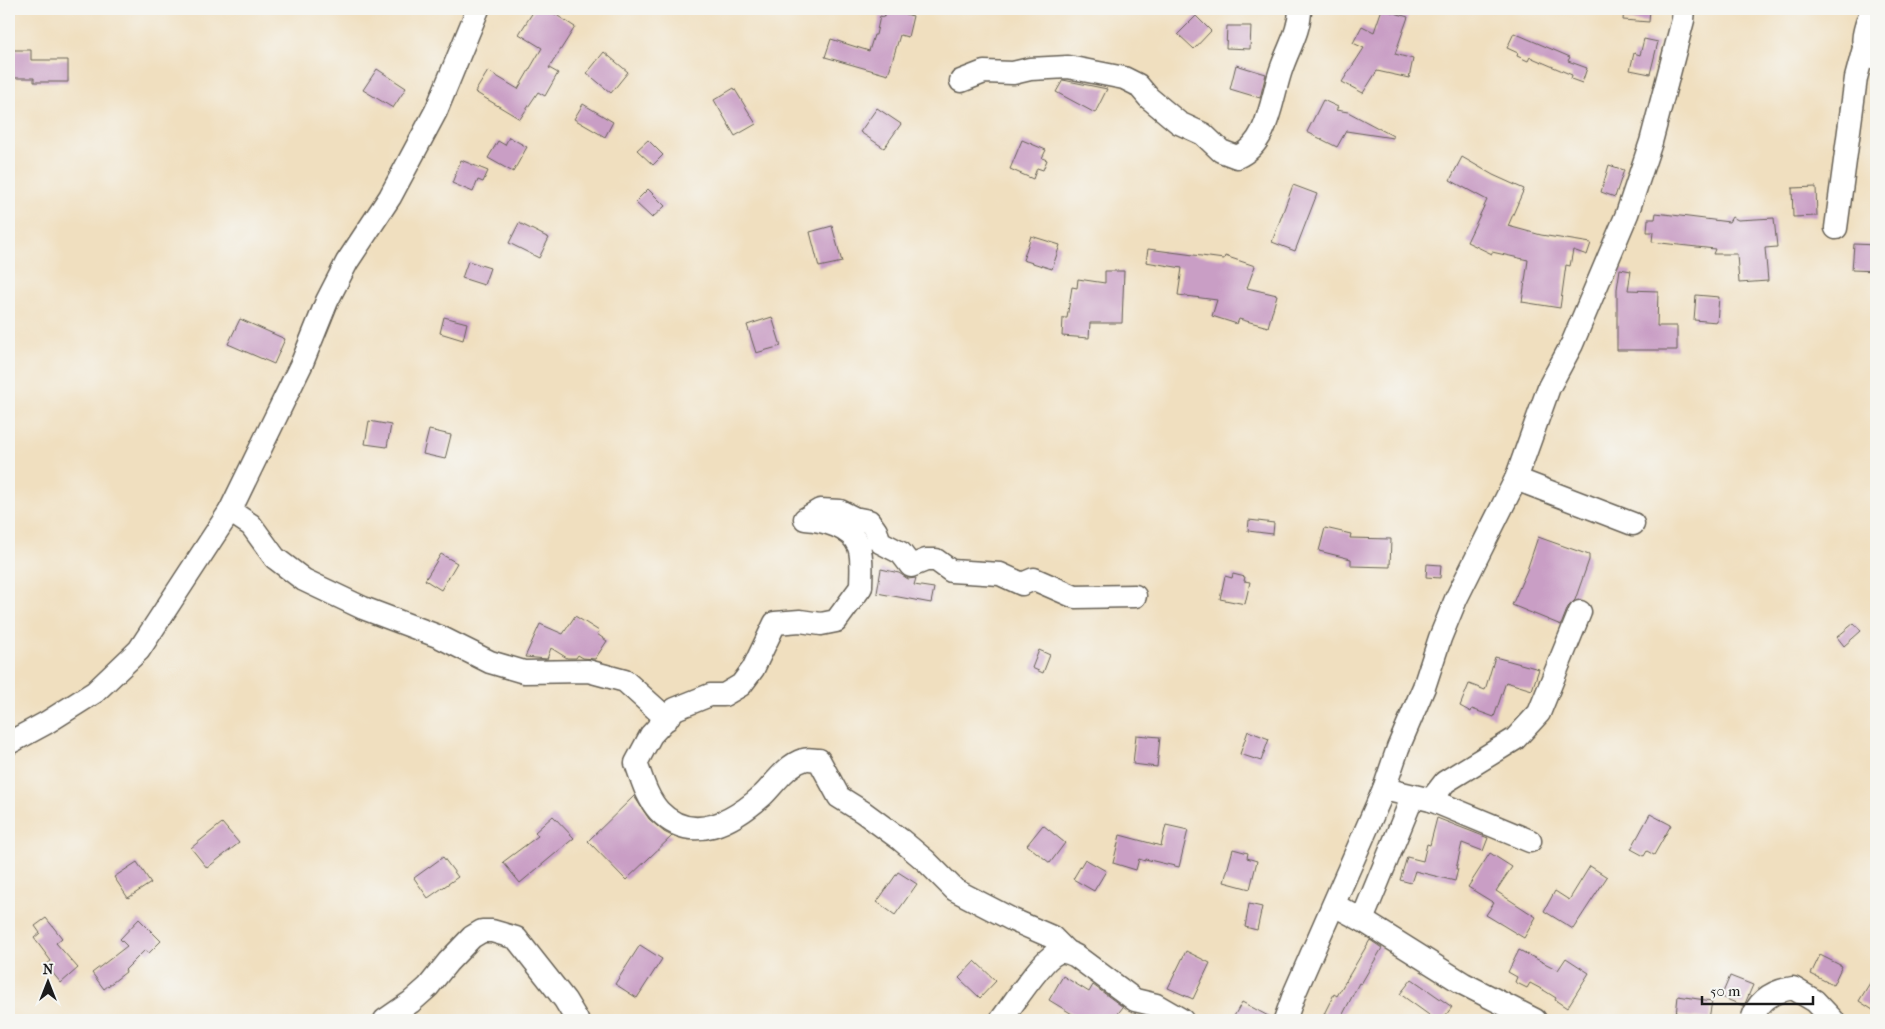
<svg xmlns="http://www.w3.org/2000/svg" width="1885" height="1029" viewBox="0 0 1885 1029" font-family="'IM FELL French Canon',serif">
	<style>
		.building { fill: #c99ec5 }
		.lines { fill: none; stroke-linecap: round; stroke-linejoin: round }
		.minor-casing { stroke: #666055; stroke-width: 25 }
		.minor { stroke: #fff; stroke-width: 22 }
	</style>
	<rect width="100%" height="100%" fill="#f6f6f2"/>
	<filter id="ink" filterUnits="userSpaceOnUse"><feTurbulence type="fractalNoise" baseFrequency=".02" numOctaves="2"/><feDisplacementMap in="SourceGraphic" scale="10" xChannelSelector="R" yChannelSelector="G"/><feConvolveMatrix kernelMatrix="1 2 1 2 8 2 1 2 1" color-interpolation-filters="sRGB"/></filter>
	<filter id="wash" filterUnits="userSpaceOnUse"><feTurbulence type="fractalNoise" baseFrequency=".0096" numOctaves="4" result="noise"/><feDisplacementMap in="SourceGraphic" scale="20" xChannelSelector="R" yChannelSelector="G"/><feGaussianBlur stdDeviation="1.12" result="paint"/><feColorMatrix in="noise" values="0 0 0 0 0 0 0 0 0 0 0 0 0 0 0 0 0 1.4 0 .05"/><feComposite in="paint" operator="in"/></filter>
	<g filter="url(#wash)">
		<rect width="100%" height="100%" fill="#f0dfbf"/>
		<g id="blocks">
			<!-- building -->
			<g class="building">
				<polygon points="535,9 547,9 575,27 549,68 558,73 545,96 538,92 520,119 475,92 488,71 518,89 542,48 519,34"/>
				<polygon points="889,9 906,9 905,14 913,16 908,37 900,35 888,75 825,57 831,39 869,51 874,35 876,35 880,16 884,17 886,10 889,11"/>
				<polygon points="1382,9 1408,17 1395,54 1413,59 1409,78 1377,71 1363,93 1342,82 1364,48 1353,43 1362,26 1374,32"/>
				<polygon points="1624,9 1650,9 1649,22 1623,20"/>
				<polygon points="1196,16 1211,31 1194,49 1178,34"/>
				<polygon points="1227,26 1251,26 1250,49 1226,48"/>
				<polygon points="1514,33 1570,57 1568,61 1587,68 1582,83 1571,79 1572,75 1530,57 1528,61 1517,56 1518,53 1507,48"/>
				<polygon points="1644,39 1658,42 1650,74 1630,70 1634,53 1640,55"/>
				<polygon points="10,50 31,50 31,60 68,60 68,82 34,82 34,78 10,78"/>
				<polygon points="604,52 628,72 611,93 587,73"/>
				<polygon points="1236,65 1266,74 1260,98 1230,89"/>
				<polygon points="377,69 406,88 393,108 363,90"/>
				<polygon points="1063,80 1107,89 1095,113 1056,92"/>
				<polygon points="734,88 756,124 735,136 714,100"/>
				<polygon points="1323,100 1338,107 1336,110 1348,112 1393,136 1393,138 1346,131 1337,147 1307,132"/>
				<polygon points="583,104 613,122 605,137 574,119"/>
				<polygon points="877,108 901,124 884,148 860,132"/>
				<polygon points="509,137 527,147 513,172 488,158 498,141 505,145"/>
				<polygon points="648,140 663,155 653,165 637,150"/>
				<polygon points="1022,140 1046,150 1042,158 1047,160 1043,170 1037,168 1033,179 1010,169"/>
				<polygon points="1462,157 1493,175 1524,189 1508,226 1541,235 1591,243 1587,255 1573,250 1570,266 1566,265 1560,308 1522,302 1528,260 1492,252 1492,254 1467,242 1487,200 1450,180"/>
				<polygon points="461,160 488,171 483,182 478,180 473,192 452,183"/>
				<polygon points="1609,165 1624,170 1615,197 1601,192"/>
				<polygon points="1293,185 1317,194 1295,251 1272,242"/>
				<polygon points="1816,187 1817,216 1793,217 1792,188"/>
				<polygon points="648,189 665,206 652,218 635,202"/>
				<polygon points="1656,213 1729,222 1732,217 1738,220 1774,218 1777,247 1765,248 1768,281 1739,283 1737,254 1713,254 1715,249 1652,242 1653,232 1647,232 1648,219 1655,219"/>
				<polygon points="519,223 549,238 539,258 509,243"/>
				<polygon points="832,226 842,262 819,267 810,232"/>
				<polygon points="1031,236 1060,245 1052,269 1023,260"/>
				<polygon points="1854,244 1876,245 1876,271 1852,270"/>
				<polygon points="1148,249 1224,259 1225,256 1255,266 1247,288 1277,295 1268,327 1239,319 1237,324 1212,316 1217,300 1178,295 1182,268 1146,262"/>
				<polygon points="468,261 490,268 484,285 462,278"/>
				<polygon points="1620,269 1631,271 1628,290 1658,291 1657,326 1677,326 1677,350 1617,350 1617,289"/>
				<polygon points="1105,271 1124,271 1122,323 1090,323 1089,338 1062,336 1063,318 1067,318 1072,287 1077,288 1078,279 1105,283"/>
				<polygon points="1696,295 1719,297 1717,322 1694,320"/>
				<polygon points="444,317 467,323 463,340 440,333"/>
				<polygon points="772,317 781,346 756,353 747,325"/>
				<polygon points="240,319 285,339 274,364 228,344"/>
				<polygon points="369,421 391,425 387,447 365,444"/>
				<polygon points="429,430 451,435 445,459 423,454"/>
				<polygon points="1249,520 1274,523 1273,534 1248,531"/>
				<polygon points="1325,528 1351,534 1350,538 1391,539 1390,567 1351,566 1351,559 1319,551"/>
				<polygon points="1538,537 1589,555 1589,560 1575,600 1568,607 1561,625 1512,605 1527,570"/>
				<polygon points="441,554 457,563 441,590 425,580"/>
				<polygon points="1427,564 1441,565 1440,578 1426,577"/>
				<polygon points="881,569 899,573 908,579 916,578 914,585 934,588 931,603 877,593"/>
				<polygon points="1233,574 1245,577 1244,581 1250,582 1245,604 1220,599 1225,576 1232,578"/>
				<polygon points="575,616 599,631 597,634 607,641 595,659 583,658 578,655 576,658 567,658 551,648 547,659 525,657 540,624 563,634"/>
				<polygon points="1854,623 1861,631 1844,646 1837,637"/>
				<polygon points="1039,650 1050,655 1043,673 1032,668"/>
				<polygon points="1495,657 1539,669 1532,690 1506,682 1494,717 1472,709 1471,712 1460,706 1469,684 1485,690"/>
				<polygon points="1248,731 1269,739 1261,761 1240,754"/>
				<polygon points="1136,735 1160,737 1157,767 1133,764"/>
				<polygon points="634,796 649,819 664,832 672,836 626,880 588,841"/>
				<polygon points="1650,814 1671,825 1654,855 1647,851 1644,856 1631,849"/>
				<polygon points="553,816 574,838 520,883 503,862 538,836 535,832"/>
				<polygon points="1437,818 1488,838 1483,851 1462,843 1456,869 1458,869 1455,881 1415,871 1411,883 1400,880 1407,857 1423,861 1427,844 1430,845"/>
				<polygon points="222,823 239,843 207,868 191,848"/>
				<polygon points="1043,825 1065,843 1050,863 1027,845"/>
				<polygon points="1166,825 1188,830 1179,867 1145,859 1145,861 1139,859 1136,870 1113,863 1120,835 1161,846"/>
				<polygon points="1233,849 1248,853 1247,858 1257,861 1250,889 1224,882"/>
				<polygon points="1490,853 1512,867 1496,891 1536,917 1524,938 1486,915 1494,903 1468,887"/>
				<polygon points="443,857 458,877 428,898 414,878"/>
				<polygon points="1085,859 1106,871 1094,891 1073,879"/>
				<polygon points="137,862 151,883 128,898 114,877"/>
				<polygon points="1590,866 1607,877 1573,929 1544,911 1555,891 1569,900"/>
				<polygon points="898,872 917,884 895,915 877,902"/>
				<polygon points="1249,904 1262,907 1257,930 1245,927"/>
				<polygon points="46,918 62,938 56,943 78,968 61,983 46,965 51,961 34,938 40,933 35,926"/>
				<polygon points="139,919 161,941 149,953 145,950 125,970 126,972 104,989 92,973 127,946 120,939"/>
				<polygon points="1370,940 1382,948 1361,984 1359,983 1340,1020 1336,1020 1324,1014 1334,994 1337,996"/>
				<polygon points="640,945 662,959 637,998 615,984"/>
				<polygon points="1519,950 1558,970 1566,958 1589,973 1567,1008 1555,1000 1556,998 1545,991 1530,983 1527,988 1515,982 1517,977 1508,972"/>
				<polygon points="1186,951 1210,963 1193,999 1168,988"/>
				<polygon points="1820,955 1842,966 1833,985 1811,974"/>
				<polygon points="975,961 996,981 980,998 959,978"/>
				<polygon points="1876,973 1876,1012 1859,1001"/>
				<polygon points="1063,976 1089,992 1093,985 1123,1007 1113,1020 1082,1020 1049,1000"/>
				<polygon points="1730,976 1753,985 1744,1006 1721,997"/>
				<polygon points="1412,979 1452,1007 1442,1020 1436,1020 1400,994"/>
				<polygon points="1678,996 1712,1001 1709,1019 1676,1015"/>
				<polygon points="1242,1002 1272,1018 1272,1020 1232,1020"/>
			</g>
		</g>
	</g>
	<g filter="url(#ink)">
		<use href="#blocks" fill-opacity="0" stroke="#666055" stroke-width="1"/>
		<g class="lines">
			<!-- minor casing -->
			<g class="minor-casing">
				<g id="minor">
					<path d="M1872 9C1867 24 1854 49 1875 58"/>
					<path d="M961 81 984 72 1013 73 1030 69 1068 67 1124 78 1138 85 1149 98 1179 123 1203 134 1221 151 1237 157C1270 143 1271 96 1282 67 1289 47 1300 30 1300 9"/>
					<polyline points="1836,228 1856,78 1864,48"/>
					<polyline points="1516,479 1633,524"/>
					<polyline points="230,511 251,525 275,558 304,580 363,608 440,637 490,662 524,672 588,671 625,681 667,719"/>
					<polyline points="9,743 46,723 95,692 139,650 230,511 302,363 327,301 347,262 390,197 436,111 478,9"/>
					<polyline points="1384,789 1431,800 1530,841"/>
					<polyline points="1431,800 1445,782 1515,739 1539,713 1580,612"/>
					<polyline points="1334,905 1362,920 1464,984 1535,1020"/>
					<polyline points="1362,920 1413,796"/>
					<path d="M1066 951 1052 937 1013 920 955 890 926 861 901 840 863 812 839 797 819 760C814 760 808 758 803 760 787 765 775 783 763 795 734 821 692 846 659 811 647 798 642 779 636 763L651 735 675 709 710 695H724L741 685 753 669 775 623 800 621 821 624 836 621 861 587C861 575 863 558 859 547 852 527 823 520 805 519L820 510 840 511 854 518 869 521 876 531 880 542 901 553 911 566 926 560H936L951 571 1000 574 1022 584 1034 579 1075 597 1135 596"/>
					<polyline points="385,1020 411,1002 428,987 448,962 472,937 482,931 492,931 516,938 565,1000 577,1020"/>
					<path d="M1001 1020C1012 1006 1042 959 1057 953 1064 950 1070 953 1076 956L1135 1000 1156 1005 1182 1020"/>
					<polyline points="1285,1020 1295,992 1384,789 1398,748 1424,687 1440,638 1456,599 1516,479 1549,387 1572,344 1627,214 1651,142 1683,20 1684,9"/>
					<path d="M1752 1020C1758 1000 1773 991 1793 988L1815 1001 1833 1020"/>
				</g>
			</g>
			<!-- minor -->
			<use href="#minor" class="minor"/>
		</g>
	</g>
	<!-- margin -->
	<rect width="1885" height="1029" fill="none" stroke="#f6f6f2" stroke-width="30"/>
	<!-- north arrow -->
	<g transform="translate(48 982)" stroke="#f6f6f2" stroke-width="4" paint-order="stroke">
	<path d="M0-4L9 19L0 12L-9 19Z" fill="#1c1c1c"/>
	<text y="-8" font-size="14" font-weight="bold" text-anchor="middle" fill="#1c1c1c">N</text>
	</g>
	<!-- scale -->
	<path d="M1702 996v8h111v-8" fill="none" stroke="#1c1c1c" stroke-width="2.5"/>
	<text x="1710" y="996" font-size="15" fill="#1c1c1c" stroke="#f6f6f2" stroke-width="4" paint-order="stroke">50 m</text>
</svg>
